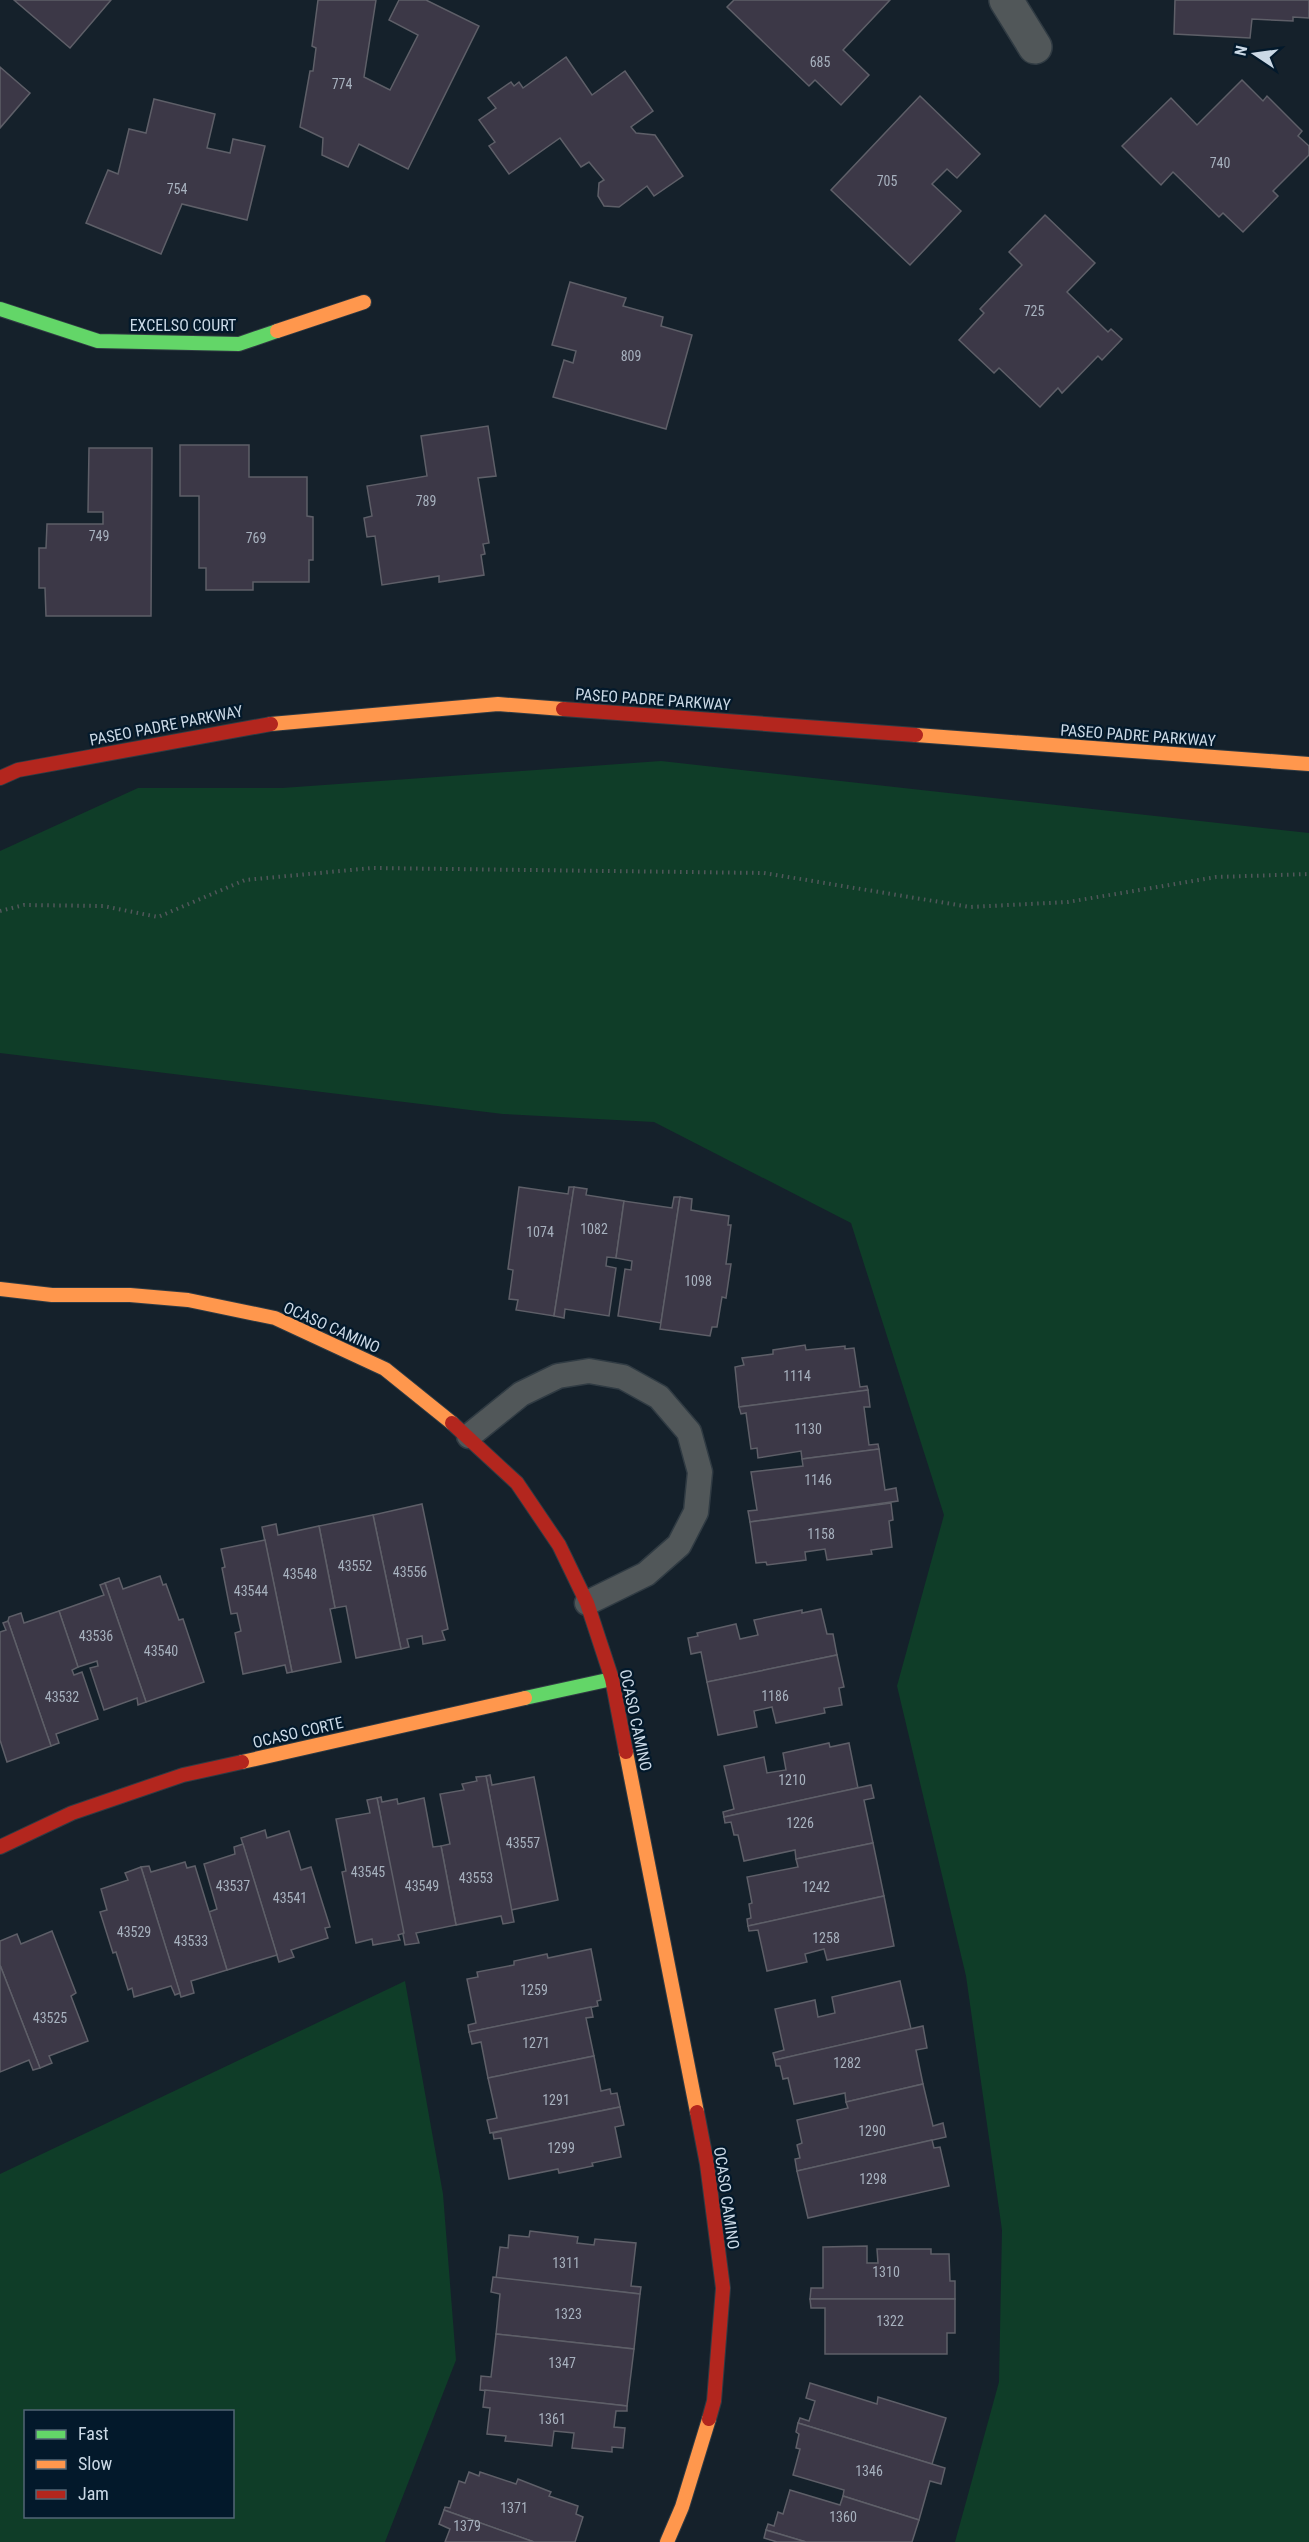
<svg xmlns="http://www.w3.org/2000/svg" width="1309" height="2542" viewBox="0 0 1309 2542" font-family="'Roboto Condensed',sans-serif">
	<style>
		.green { fill: #0f3d28; fill-rule: evenodd }
		.building { fill: #3c3847; stroke: #5e5f68; stroke-width: 1.5 }
		.lines { fill: none; stroke-linecap: round; stroke-linejoin: round }
		.lane-casing { stroke: #303b43; stroke-width: 27 }
		.street-casing { stroke: #303b43; stroke-width: 36 }
		.fast-casing { stroke: #303b43; stroke-width: 16 }
		.slow-casing { stroke: #303b43; stroke-width: 16 }
		.jam-casing { stroke: #303b43; stroke-width: 16 }
		.path { stroke: #51575a; stroke-width: 4; stroke-dasharray: 1.5 4.5; stroke-linecap: butt }
		.lane { stroke: #515759; stroke-width: 24 }
		.street { stroke: #515759; stroke-width: 33 }
		.fast { stroke: #63d668; stroke-width: 14 }
		.slow { stroke: #ff974d; stroke-width: 14 }
		.jam { stroke: #b3261e; stroke-width: 14 }
		.labels { text-anchor: middle; stroke-width: 4.5; stroke-linejoin: round; paint-order: stroke }
		.number-label { font-size: 14px; fill: #a7b1be }
		.street-label { font-size: 16px; fill: #cbd9e6; stroke: #03192b }
	</style>
	<rect width="100%" height="100%" fill="#15212b"/>
	<!-- green -->
	<g class="green">
		<polygon points="661,761 1309,833 1309,2542 955,2542 999,2382 1002,2230 966,1976 897,1686 944,1515 851,1223 654,1122 503,1114 0,1053 0,851 138,788 282,788"/>
		<path d="M405 1981 443 2194 456 2360 385 2542H0V2174ZM26 2412H232V2516H26Z"/>
	</g>
	<!-- building -->
	<g class="building">
		<polygon points="14,0 111,0 70,48"/>
		<polygon points="318,0 376,0 364,77 390,90 418,35 389,20 399,0 426,0 479,26 408,169 359,144 348,167 322,155 323,138 300,127 310,71 313,71 316,48 312,46"/>
		<polygon points="734,0 890,0 843,50 869,75 841,105 815,80 809,86 727,7"/>
		<polygon points="1175,0 1309,0 1309,18 1293,17 1293,21 1252,19 1250,38 1174,34"/>
		<polygon points="566,57 592,95 625,71 653,111 631,127 636,133 655,135 683,176 654,196 647,186 619,207 604,206 598,196 599,183 604,180 589,162 581,167 560,138 509,174 489,146 495,142 479,120 496,108 488,98 511,82 514,86 519,82 523,88"/>
		<polygon points="0,67 30,93 0,128"/>
		<polygon points="1242,80 1263,101 1267,96 1302,131 1298,136 1309,146 1309,155 1273,191 1278,196 1243,232 1223,213 1219,217 1173,172 1161,185 1122,146 1171,98 1197,125"/>
		<polygon points="920,96 980,154 957,178 947,169 932,184 961,211 910,265 831,190"/>
		<polygon points="154,99 215,114 207,148 230,153 233,139 265,146 247,220 182,204 161,254 86,223 108,170 118,174 129,129 146,133"/>
		<polygon points="1045,215 1095,263 1067,292 1108,332 1111,329 1122,339 1102,360 1098,356 1062,393 1058,388 1040,407 999,368 994,373 959,340 984,313 980,309 1022,265 1009,252"/>
		<polygon points="570,282 626,298 623,306 663,317 661,326 692,335 666,429 553,397 564,360 573,363 576,351 552,345"/>
		<polygon points="488,426 496,476 478,478 489,543 483,544 485,554 481,555 484,575 439,582 439,576 382,585 375,536 367,537 364,518 372,516 367,486 427,476 421,436"/>
		<polygon points="180,445 249,445 249,477 307,477 307,516 313,517 313,560 309,560 309,582 253,582 253,590 206,590 206,568 199,568 199,496 180,496"/>
		<polygon points="89,448 152,448 151,616 46,616 45,588 39,588 39,548 46,548 47,524 103,524 103,512 88,512"/>
		<polygon points="519,1187 568,1194 569,1187 574,1187 554,1316 516,1310 518,1300 509,1299 513,1270 508,1269"/>
		<polygon points="574,1187 587,1189 586,1195 624,1201 616,1258 607,1257 606,1266 616,1268 609,1316 565,1309 564,1318 554,1316"/>
		<polygon points="674,1197 680,1197 661,1323 618,1316 625,1269 631,1270 632,1261 616,1258 624,1201 672,1208"/>
		<polygon points="680,1197 692,1199 691,1210 729,1216 728,1225 731,1225 726,1264 731,1264 726,1298 722,1297 717,1327 712,1327 710,1336 660,1329"/>
		<polygon points="805,1345 806,1350 845,1346 845,1349 854,1348 860,1387 867,1386 868,1390 739,1407 735,1367 744,1365 742,1358 773,1354 773,1350"/>
		<polygon points="868,1390 870,1407 864,1407 869,1445 878,1444 879,1449 802,1459 801,1451 758,1458 757,1448 751,1449 746,1413 741,1414 739,1407"/>
		<polygon points="879,1449 885,1490 896,1488 898,1501 750,1522 748,1511 757,1510 751,1472 803,1466 802,1459"/>
		<polygon points="891,1503 893,1520 889,1521 892,1547 871,1550 872,1554 827,1560 825,1549 805,1552 806,1560 767,1565 766,1562 756,1563 750,1522"/>
		<polygon points="422,1504 448,1629 442,1631 445,1640 423,1644 422,1636 407,1639 409,1647 401,1649 373,1515"/>
		<polygon points="373,1515 401,1649 356,1658 346,1606 335,1608 319,1526"/>
		<polygon points="276,1524 278,1535 319,1526 335,1608 330,1609 341,1662 292,1672 262,1527"/>
		<polygon points="265,1540 292,1672 287,1673 285,1665 243,1674 235,1633 241,1631 237,1613 231,1614 222,1568 225,1567 221,1549"/>
		<polygon points="160,1576 163,1585 166,1584 179,1620 183,1619 204,1682 146,1702 105,1583 119,1578 123,1589"/>
		<polygon points="105,1583 146,1702 138,1705 137,1698 104,1710 90,1668 98,1666 97,1661 78,1667 59,1611 104,1595 100,1585"/>
		<polygon points="821,1609 827,1634 833,1634 837,1655 707,1682 701,1652 691,1654 688,1638 698,1636 697,1633 736,1624 740,1639 758,1635 754,1620 802,1610 802,1613"/>
		<polygon points="59,1611 78,1667 72,1670 74,1675 82,1672 98,1719 56,1734 59,1743 51,1746 8,1621 9,1617 21,1613 24,1623"/>
		<polygon points="8,1621 51,1746 7,1762 0,1740 0,1632 6,1630 3,1623"/>
		<polygon points="837,1655 844,1687 839,1688 842,1705 824,1708 825,1713 776,1723 772,1707 754,1711 757,1727 718,1735 707,1682"/>
		<polygon points="829,1743 830,1747 849,1743 858,1788 724,1817 723,1812 734,1809 724,1766 764,1757 767,1773 786,1770 783,1753"/>
		<polygon points="490,1775 492,1785 534,1777 558,1900 511,1910 486,1776"/>
		<polygon points="486,1776 514,1922 503,1924 501,1916 456,1925 441,1846 450,1844 440,1794 464,1790 462,1784 477,1781 476,1777"/>
		<polygon points="871,1785 874,1798 864,1800 873,1843 796,1859 795,1850 744,1861 738,1835 734,1835 731,1822 725,1823 724,1817"/>
		<polygon points="381,1797 382,1802 397,1799 398,1804 424,1798 433,1847 441,1846 456,1925 416,1933 419,1943 405,1945 377,1798"/>
		<polygon points="377,1798 404,1933 398,1935 400,1940 373,1945 372,1939 356,1943 342,1872 346,1871 336,1819 370,1813 367,1800"/>
		<polygon points="265,1830 267,1838 289,1831 301,1870 311,1867 330,1927 325,1928 328,1938 291,1950 294,1957 279,1962 241,1838"/>
		<polygon points="873,1843 884,1896 748,1926 747,1919 751,1918 749,1904 752,1903 747,1877 798,1867 796,1859"/>
		<polygon points="243,1844 277,1955 227,1970 209,1912 217,1909 204,1864 235,1854 234,1847"/>
		<polygon points="185,1862 187,1868 195,1866 227,1970 191,1981 194,1993 181,1997 141,1867 149,1866 151,1872"/>
		<polygon points="141,1867 180,1993 175,1995 171,1986 134,1997 132,1988 128,1990 116,1952 113,1953 100,1912 107,1910 101,1889 128,1880 125,1873"/>
		<polygon points="884,1896 894,1946 827,1960 824,1949 805,1954 807,1962 767,1971 758,1930 749,1931 748,1926"/>
		<polygon points="52,1931 76,1993 71,1996 88,2041 49,2056 52,2063 40,2068 0,1965 0,1941 17,1934 21,1944"/>
		<polygon points="591,1949 601,2000 597,2001 598,2006 469,2032 468,2025 476,2023 467,1979 478,1977 477,1972 514,1965 514,1961 547,1954 548,1958"/>
		<polygon points="0,1965 40,2068 33,2070 29,2060 0,2072"/>
		<polygon points="900,1981 911,2029 775,2060 773,2053 784,2050 775,2009 815,2000 818,2017 835,2013 832,1997"/>
		<polygon points="591,2007 593,2017 586,2018 594,2056 488,2078 481,2042 472,2044 469,2032"/>
		<polygon points="923,2026 927,2048 916,2050 923,2084 846,2102 845,2093 794,2104 788,2078 783,2079 780,2066 776,2066 775,2060"/>
		<polygon points="594,2056 601,2091 610,2089 611,2094 617,2093 620,2107 490,2133 487,2120 497,2118 488,2078"/>
		<polygon points="923,2084 933,2126 943,2123 946,2137 797,2171 795,2159 800,2158 797,2145 802,2143 797,2120 848,2108 846,2102"/>
		<polygon points="620,2107 624,2125 615,2127 621,2157 592,2163 593,2166 559,2173 558,2169 509,2179 501,2138 494,2139 493,2133"/>
		<polygon points="932,2140 934,2148 940,2147 949,2186 808,2218 797,2171"/>
		<polygon points="530,2231 578,2237 577,2243 594,2245 595,2239 636,2243 631,2286 641,2287 640,2294 496,2278 500,2247 508,2248 509,2235 529,2237"/>
		<polygon points="867,2246 867,2263 878,2263 877,2249 931,2249 931,2254 949,2254 950,2281 955,2281 955,2299 810,2299 811,2288 823,2288 823,2247"/>
		<polygon points="493,2277 640,2294 634,2349 496,2334 500,2294 491,2292"/>
		<polygon points="810,2299 955,2299 955,2333 947,2333 947,2354 825,2354 825,2308 811,2308"/>
		<polygon points="496,2334 634,2349 627,2406 480,2390 481,2376 491,2377"/>
		<polygon points="810,2383 877,2404 878,2397 946,2418 932,2464 798,2423 800,2418 809,2421 815,2401 806,2398"/>
		<polygon points="485,2390 627,2406 627,2411 616,2411 614,2427 625,2428 623,2448 612,2447 612,2452 572,2448 574,2433 554,2431 552,2446 505,2441 506,2436 487,2434 490,2408 483,2407"/>
		<polygon points="798,2423 945,2468 941,2484 930,2481 919,2520 843,2496 844,2490 793,2475 800,2449 796,2448 799,2434 796,2432"/>
		<polygon points="469,2472 479,2476 480,2472 516,2484 518,2479 551,2492 549,2496 578,2506 576,2514 583,2517 575,2542 534,2542 444,2510 445,2507 450,2508 459,2481 465,2483"/>
		<polygon points="790,2490 840,2505 843,2496 919,2520 912,2542 806,2542 766,2530 768,2524 774,2526 778,2512 783,2514"/>
		<polygon points="444,2510 534,2542 445,2542 450,2529 439,2524"/>
		<polygon points="766,2530 806,2542 777,2542 764,2538"/>
	</g>
	<g class="lines">
		<!-- lane casing -->
		<g class="lane-casing">
			<polyline id="lane" points="469,1436 521,1394 558,1376 589,1371 623,1377 659,1397 689,1432 700,1472 696,1512 679,1545 646,1574 587,1603"/>
		</g>
		<!-- street casing -->
		<g class="street-casing">
			<polyline id="street" points="1006,0 1035,47"/>
		</g>
		<!-- fast casing -->
		<g class="fast-casing">
			<g id="fast">
				<polyline points="0,309 98,341 239,344 277,331"/>
				<polyline points="525,1698 612,1679"/>
			</g>
		</g>
		<!-- slow casing -->
		<g class="slow-casing">
			<g id="slow">
				<polyline points="277,331 364,302"/>
				<polyline points="271,724 498,704 563,709"/>
				<polyline points="916,735 1309,764"/>
				<polyline points="0,1289 52,1295 130,1295 188,1300 275,1318 385,1369 452,1423"/>
				<polyline points="626,1752 697,2112"/>
				<polyline points="242,1762 525,1698"/>
				<polyline points="667,2542 682,2507 709,2419"/>
			</g>
		</g>
		<!-- jam casing -->
		<g class="jam-casing">
			<g id="jam">
				<polyline points="563,709 916,735"/>
				<polyline points="0,778 18,770 271,724"/>
				<polyline points="452,1423 517,1483 559,1545 587,1603 612,1679 626,1752"/>
				<polyline points="0,1847 72,1813 183,1775 242,1762"/>
				<polyline points="697,2112 707,2164 723,2288 714,2401 709,2419"/>
			</g>
		</g>
		<!-- path -->
		<polyline class="path" points="0,911 24,905 103,906 158,917 245,880 372,868 764,873 970,907 1068,902 1216,877 1309,874"/>
		<!-- lane -->
		<use href="#lane" class="lane"/>
		<!-- street -->
		<use href="#street" class="street"/>
		<!-- fast -->
		<use href="#fast" class="fast"/>
		<!-- slow -->
		<use href="#slow" class="slow"/>
		<!-- jam -->
		<use href="#jam" class="jam"/>
	</g>
	<g class="labels">
		<!-- number labels -->
		<g class="number-label">
			<text x="820" y="67">685</text>
			<text x="342" y="89">774</text>
			<text x="1220" y="168">740</text>
			<text x="887" y="186">705</text>
			<text x="177" y="194">754</text>
			<text x="1034" y="316">725</text>
			<text x="631" y="361">809</text>
			<text x="426" y="506">789</text>
			<text x="99" y="541">749</text>
			<text x="256" y="543">769</text>
			<text x="594" y="1234">1082</text>
			<text x="540" y="1237">1074</text>
			<text x="698" y="1286">1098</text>
			<text x="797" y="1381">1114</text>
			<text x="808" y="1434">1130</text>
			<text x="818" y="1485">1146</text>
			<text x="821" y="1539">1158</text>
			<text x="355" y="1571">43552</text>
			<text x="410" y="1577">43556</text>
			<text x="300" y="1579">43548</text>
			<text x="251" y="1596">43544</text>
			<text x="96" y="1641">43536</text>
			<text x="161" y="1656">43540</text>
			<text x="775" y="1701">1186</text>
			<text x="62" y="1702">43532</text>
			<text x="792" y="1785">1210</text>
			<text x="800" y="1828">1226</text>
			<text x="523" y="1848">43557</text>
			<text x="368" y="1877">43545</text>
			<text x="476" y="1883">43553</text>
			<text x="233" y="1891">43537</text>
			<text x="422" y="1891">43549</text>
			<text x="816" y="1892">1242</text>
			<text x="290" y="1903">43541</text>
			<text x="134" y="1937">43529</text>
			<text x="826" y="1943">1258</text>
			<text x="191" y="1946">43533</text>
			<text x="534" y="1995">1259</text>
			<text x="50" y="2023">43525</text>
			<text x="536" y="2048">1271</text>
			<text x="847" y="2068">1282</text>
			<text x="556" y="2105">1291</text>
			<text x="872" y="2136">1290</text>
			<text x="561" y="2153">1299</text>
			<text x="873" y="2184">1298</text>
			<text x="566" y="2268">1311</text>
			<text x="886" y="2277">1310</text>
			<text x="568" y="2319">1323</text>
			<text x="890" y="2326">1322</text>
			<text x="562" y="2368">1347</text>
			<text x="552" y="2424">1361</text>
			<text x="869" y="2476">1346</text>
			<text x="514" y="2513">1371</text>
			<text x="843" y="2522">1360</text>
			<text x="467" y="2531">1379</text>
		</g>
		<!-- street labels -->
		<g class="street-label">
			<text x="183" y="331">EXCELSO COURT</text>
			<text transform="translate(653 699) rotate(4)" y="6">PASEO PADRE PARKWAY</text>
			<text transform="translate(166 725) rotate(-11)" y="6">PASEO PADRE PARKWAY</text>
			<text transform="translate(1138 735) rotate(4)" y="6">PASEO PADRE PARKWAY</text>
			<text transform="translate(332 1327) rotate(24)" y="6">OCASO CAMINO</text>
			<text transform="translate(636 1720) rotate(78)" y="6">OCASO CAMINO</text>
			<text transform="translate(298 1732) rotate(-13)" y="6">OCASO CORTE</text>
			<text transform="translate(727 2198) rotate(82)" y="6">OCASO CAMINO</text>
		</g>
	</g>
	<!-- legend -->
	<rect x="24" y="2410" width="210" height="108" fill="#03192b" stroke="#536676" stroke-width="1.5"/>
	<rect x="36" y="2430" width="30" height="9" fill="#63d668" stroke="#536676" stroke-width="1.5"/>
	<text x="78" y="2440" font-size="18" fill="#cbd9e6">Fast</text>
	<rect x="36" y="2460" width="30" height="9" fill="#ff974d" stroke="#536676" stroke-width="1.5"/>
	<text x="78" y="2470" font-size="18" fill="#cbd9e6">Slow</text>
	<rect x="36" y="2490" width="30" height="9" fill="#b3261e" stroke="#536676" stroke-width="1.5"/>
	<text x="78" y="2500" font-size="18" fill="#cbd9e6">Jam</text>
	<!-- north arrow -->
	<g transform="translate(1255 54) rotate(283)" stroke="#03192b" stroke-width="4.5" paint-order="stroke">
	<path d="M0-4.5L10 22L0 15L-10 22Z" fill="#cbd9e6"/>
	<text y="-9" font-size="16" font-weight="bold" text-anchor="middle" fill="#cbd9e6">N</text>
	</g>
</svg>
